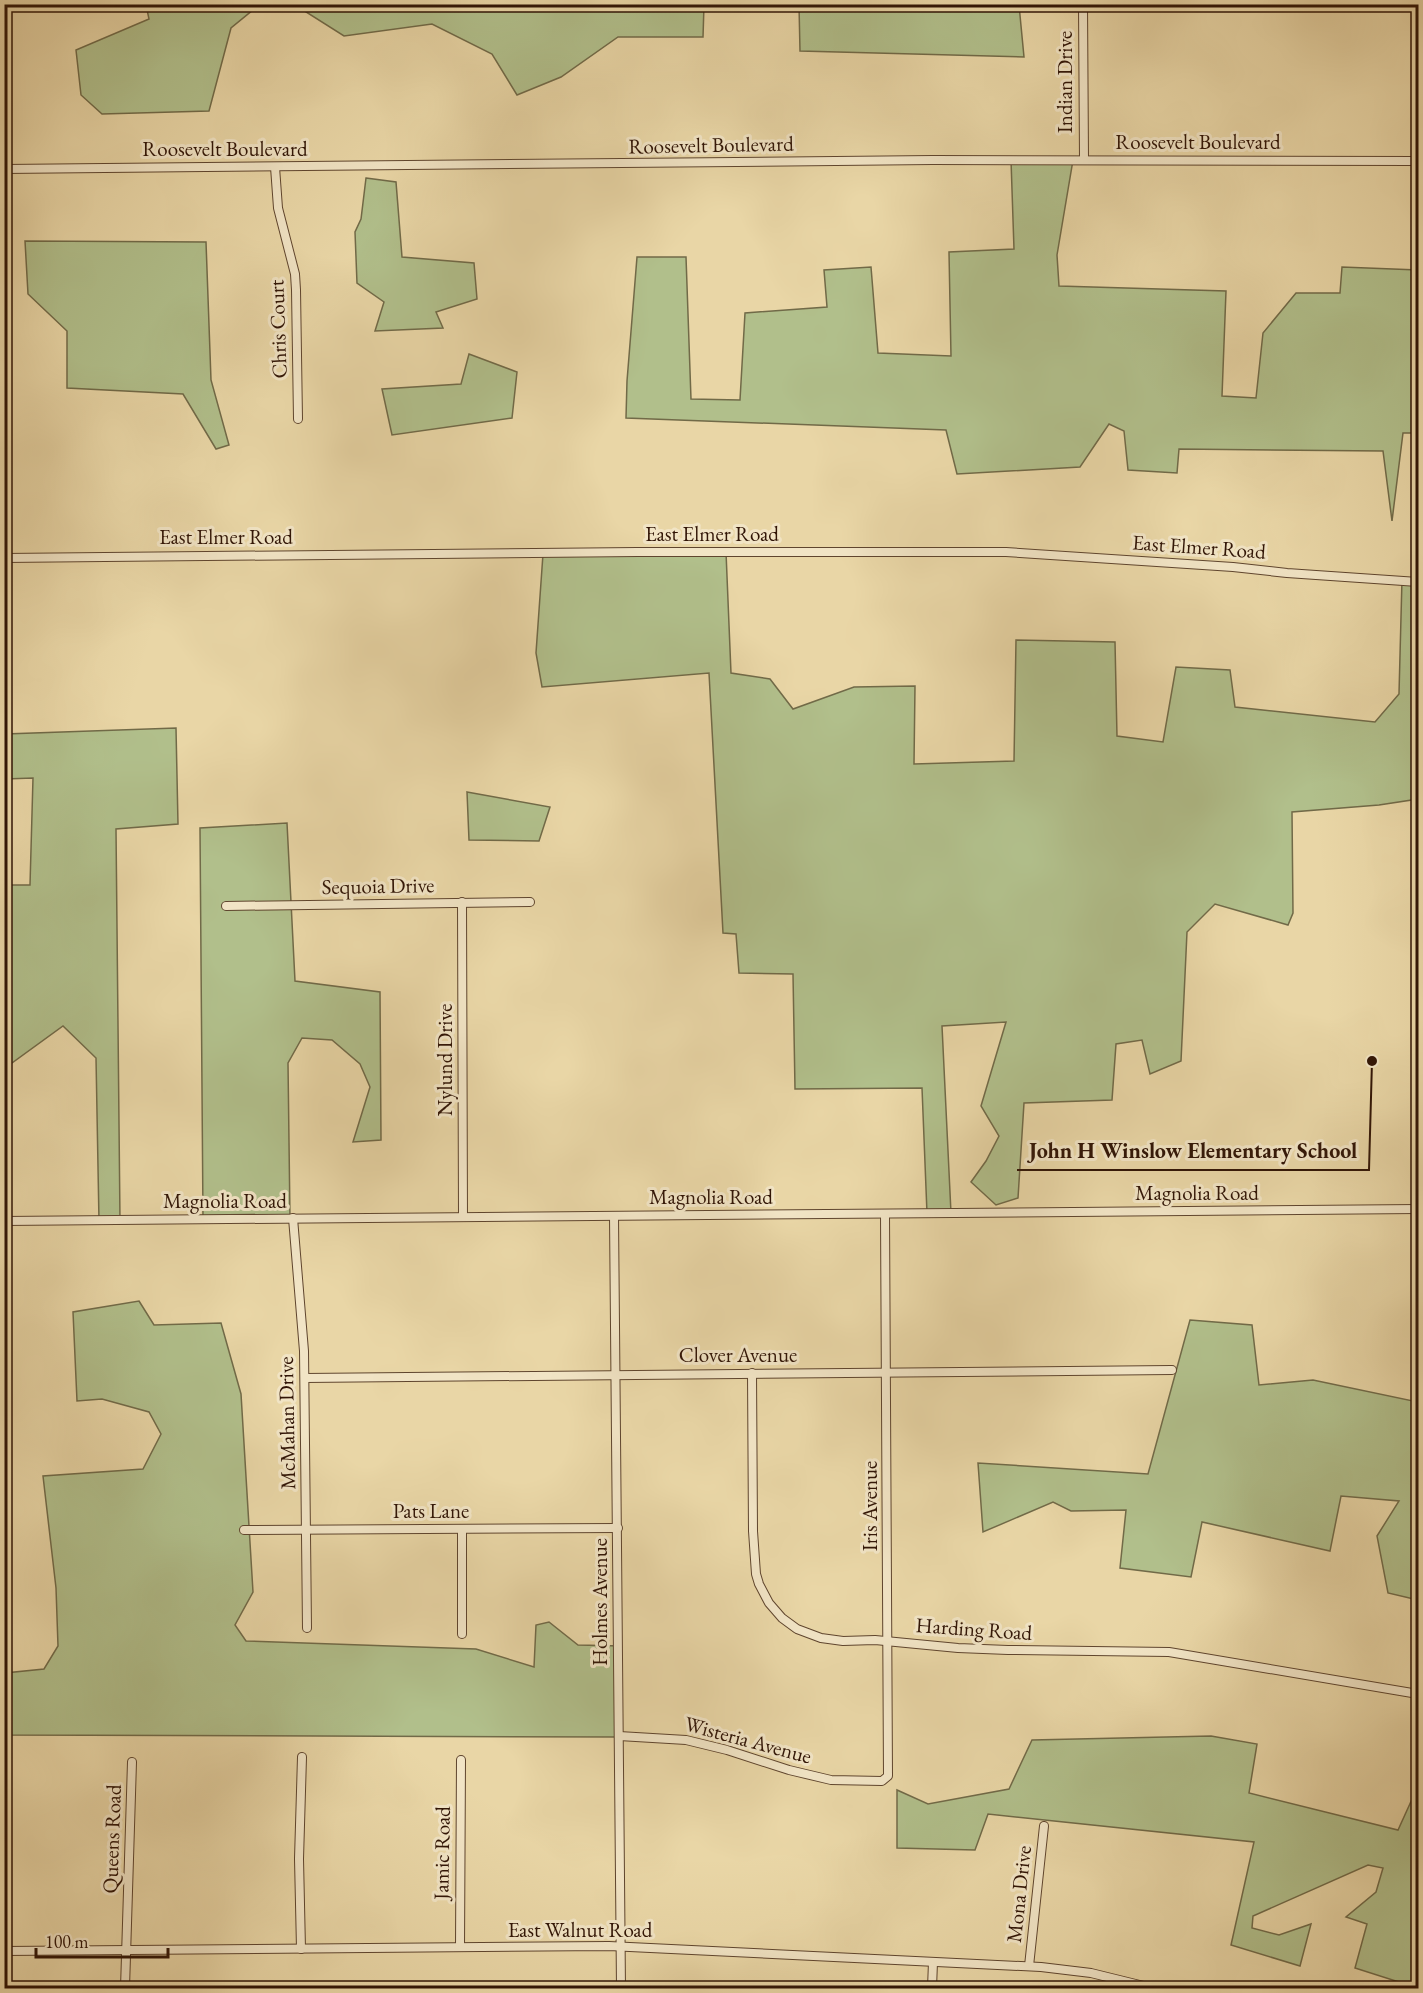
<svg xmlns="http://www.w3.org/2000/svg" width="1423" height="1993" viewBox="0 0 1423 1993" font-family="'EB Garamond',serif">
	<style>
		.green { fill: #b1bf8b; stroke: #716a48; stroke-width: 1.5 }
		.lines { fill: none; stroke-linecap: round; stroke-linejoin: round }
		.minor-casing { stroke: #5f452e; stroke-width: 10 }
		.minor { stroke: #f1e4c5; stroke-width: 8 }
		.labels { text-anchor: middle; stroke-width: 6; stroke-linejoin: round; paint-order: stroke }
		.street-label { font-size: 21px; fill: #311506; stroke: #f1e4c5 }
		.leader { fill: none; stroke: #311506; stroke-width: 2 }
		.callout-dot { fill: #311506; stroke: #f1e4c5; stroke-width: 2 }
		.callout-label { font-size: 22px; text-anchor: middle; font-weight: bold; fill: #311506; stroke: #f1e4c5; stroke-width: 6; stroke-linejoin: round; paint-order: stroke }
	</style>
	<rect width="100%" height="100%" fill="#e9d6a6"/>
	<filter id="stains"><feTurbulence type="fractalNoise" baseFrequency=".00333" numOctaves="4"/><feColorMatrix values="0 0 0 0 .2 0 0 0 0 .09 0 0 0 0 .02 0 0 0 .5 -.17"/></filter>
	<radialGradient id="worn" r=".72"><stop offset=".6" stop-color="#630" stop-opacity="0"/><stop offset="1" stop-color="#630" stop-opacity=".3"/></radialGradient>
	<!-- green -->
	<g class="green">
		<polygon points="146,5 259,5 231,28 209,111 102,114 81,95 76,50 149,19"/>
		<polygon points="295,5 704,5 703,37 618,37 561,77 517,95 492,54 432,24 344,36"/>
		<polygon points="799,5 1019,5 1024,57 800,51"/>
		<polygon points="1011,160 1073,160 1057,255 1059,286 1226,291 1222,396 1256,398 1263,333 1296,293 1340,293 1342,267 1418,270 1418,433 1403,433 1392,521 1383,451 1179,449 1177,473 1128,470 1124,431 1109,424 1080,467 957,474 946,430 626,418 627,381 637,257 686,257 691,399 740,400 745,313 827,307 824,270 871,267 878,353 951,356 949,252 1014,249"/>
		<polygon points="366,178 396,182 402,257 474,263 477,299 436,312 443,328 375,331 384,302 357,283 355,232 361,219"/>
		<polygon points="25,241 206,242 211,380 229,445 216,449 183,394 67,388 67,331 28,294"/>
		<polygon points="469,354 517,372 512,418 392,435 382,389 461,384"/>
		<polygon points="726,552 731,673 770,679 793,709 854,687 915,686 914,764 1014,761 1016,640 1115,642 1117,736 1163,742 1176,667 1230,670 1235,707 1375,722 1399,694 1402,579 1418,580 1418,799 1379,805 1292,812 1293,913 1288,925 1215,904 1187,932 1181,1061 1150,1074 1142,1040 1116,1044 1112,1100 1024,1103 1018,1198 996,1205 971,1182 986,1161 999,1136 981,1106 1006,1022 942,1026 951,1213 927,1213 922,1088 795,1089 793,974 739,973 736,934 723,933 709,673 542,687 536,653 543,554"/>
		<polygon points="176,728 178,824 116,829 120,1221 99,1221 96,1058 63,1026 5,1068 4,885 30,885 33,778 5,779 5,734"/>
		<polygon points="467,792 550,807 539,841 469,840"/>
		<polygon points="287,823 295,981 380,992 381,1140 353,1142 370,1087 360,1064 332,1040 302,1038 288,1063 290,1219 203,1219 200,828"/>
		<polygon points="139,1301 154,1325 221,1323 241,1394 253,1592 235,1625 246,1641 476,1649 534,1667 536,1625 549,1622 578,1645 621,1646 621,1737 5,1735 5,1673 44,1669 58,1646 56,1588 43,1476 143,1469 161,1434 149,1412 102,1399 77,1401 73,1312"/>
		<polygon points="1190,1320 1252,1325 1259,1385 1313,1380 1418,1402 1418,1600 1388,1593 1377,1536 1399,1501 1341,1496 1330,1551 1202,1522 1191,1577 1120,1568 1126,1510 1071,1511 1053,1502 983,1532 978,1463 1148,1474"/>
		<polygon points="1211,1736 1257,1744 1249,1793 1398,1830 1418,1786 1418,1988 1398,1988 1399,1982 1355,1968 1367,1924 1346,1917 1376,1892 1383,1868 1368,1865 1253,1916 1252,1928 1279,1935 1311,1924 1300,1966 1231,1945 1254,1842 988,1814 975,1850 897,1848 897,1790 928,1804 1009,1789 1032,1740"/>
	</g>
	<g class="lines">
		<!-- minor casing -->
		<g class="minor-casing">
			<g id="minor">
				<polyline points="1083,4 1084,159"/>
				<polyline points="1418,4 1418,38"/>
				<polyline points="275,167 278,208 295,274 296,290 298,419"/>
				<polyline points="4,169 933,160 1418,161"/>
				<polyline points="4,558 637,552 1006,552 1233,567 1287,573 1418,582"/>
				<polyline points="462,902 463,1217"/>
				<polyline points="226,906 530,902"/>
				<polyline points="614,1216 621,1988"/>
				<polyline points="293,1218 304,1351 307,1628"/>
				<polyline points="4,1221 1418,1209"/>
				<polyline points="752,1373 753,1531 756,1574 759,1584 769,1603 782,1618 797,1629 821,1638 843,1641 875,1640 958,1648 1008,1650 1169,1652 1418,1694"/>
				<polyline points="305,1378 1172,1370"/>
				<polyline points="244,1530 618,1528"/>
				<polyline points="462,1634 462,1529"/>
				<polyline points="619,1736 686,1740 727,1750 789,1770 831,1780 882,1781 888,1776 885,1214"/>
				<polyline points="460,1947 461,1760"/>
				<polyline points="301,1949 299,1859 302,1757"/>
				<polyline points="4,1951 609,1946 1041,1967 1091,1973 1152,1988"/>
				<polyline points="1029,1966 1044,1826"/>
				<polyline points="125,1988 132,1762"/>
				<polyline points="932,1988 933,1962"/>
			</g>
		</g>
		<!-- minor -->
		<use href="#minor" class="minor"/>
	</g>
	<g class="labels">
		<!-- street labels -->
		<g class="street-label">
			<text transform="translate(1065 82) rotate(-90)" y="7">Indian Drive</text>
			<text x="1198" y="149">Roosevelt Boulevard</text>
			<text transform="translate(711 145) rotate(-1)" y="7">Roosevelt Boulevard</text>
			<text x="225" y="156">Roosevelt Boulevard</text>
			<text transform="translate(278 329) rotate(-92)" y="7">Chris Court</text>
			<text x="712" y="541">East Elmer Road</text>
			<text x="226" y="544">East Elmer Road</text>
			<text transform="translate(1199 547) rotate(4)" y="7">East Elmer Road</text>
			<text transform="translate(378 886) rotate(-1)" y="7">Sequoia Drive</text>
			<text transform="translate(445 1060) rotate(-90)" y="7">Nylund Drive</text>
			<text x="1197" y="1200">Magnolia Road</text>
			<text x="711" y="1204">Magnolia Road</text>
			<text x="225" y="1208">Magnolia Road</text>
			<text x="738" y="1362">Clover Avenue</text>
			<text transform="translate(287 1423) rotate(-91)" y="7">McMahan Drive</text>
			<text transform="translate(870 1506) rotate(-90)" y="7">Iris Avenue</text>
			<text x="431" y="1518">Pats Lane</text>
			<text transform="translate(600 1602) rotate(-90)" y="7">Holmes Avenue</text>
			<text transform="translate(974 1629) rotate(4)" y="7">Harding Road</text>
			<text transform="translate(748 1740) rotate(15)" y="7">Wisteria Avenue</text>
			<text transform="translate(112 1839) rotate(-88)" y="7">Queens Road</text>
			<text transform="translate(442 1853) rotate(-89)" y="7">Jamic Road</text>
			<text transform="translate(1019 1894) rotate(-84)" y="7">Mona Drive</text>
			<text x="580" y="1937">East Walnut Road</text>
		</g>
	</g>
	<!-- callouts -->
	<path class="leader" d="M1372 1061L1369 1170H1017"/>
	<circle class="callout-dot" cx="1372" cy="1061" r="6"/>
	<g class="callout-label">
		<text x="1193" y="1158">John H Winslow Elementary School</text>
	</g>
	<!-- margin -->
	<rect width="1423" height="1993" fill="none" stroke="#e9d6a6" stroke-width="24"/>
	<rect x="6" y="6" width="1411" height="1981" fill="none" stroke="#311506" stroke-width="3"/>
	<rect x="12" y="12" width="1399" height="1969" fill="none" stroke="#311506" stroke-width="1.5"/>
	<!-- scale -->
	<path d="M36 1948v9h132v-9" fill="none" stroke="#311506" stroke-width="3"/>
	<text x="45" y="1948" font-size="18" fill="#311506" stroke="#f1e4c5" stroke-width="4.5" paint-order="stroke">100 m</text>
	<rect width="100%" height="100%" filter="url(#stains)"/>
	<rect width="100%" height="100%" fill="url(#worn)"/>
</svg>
